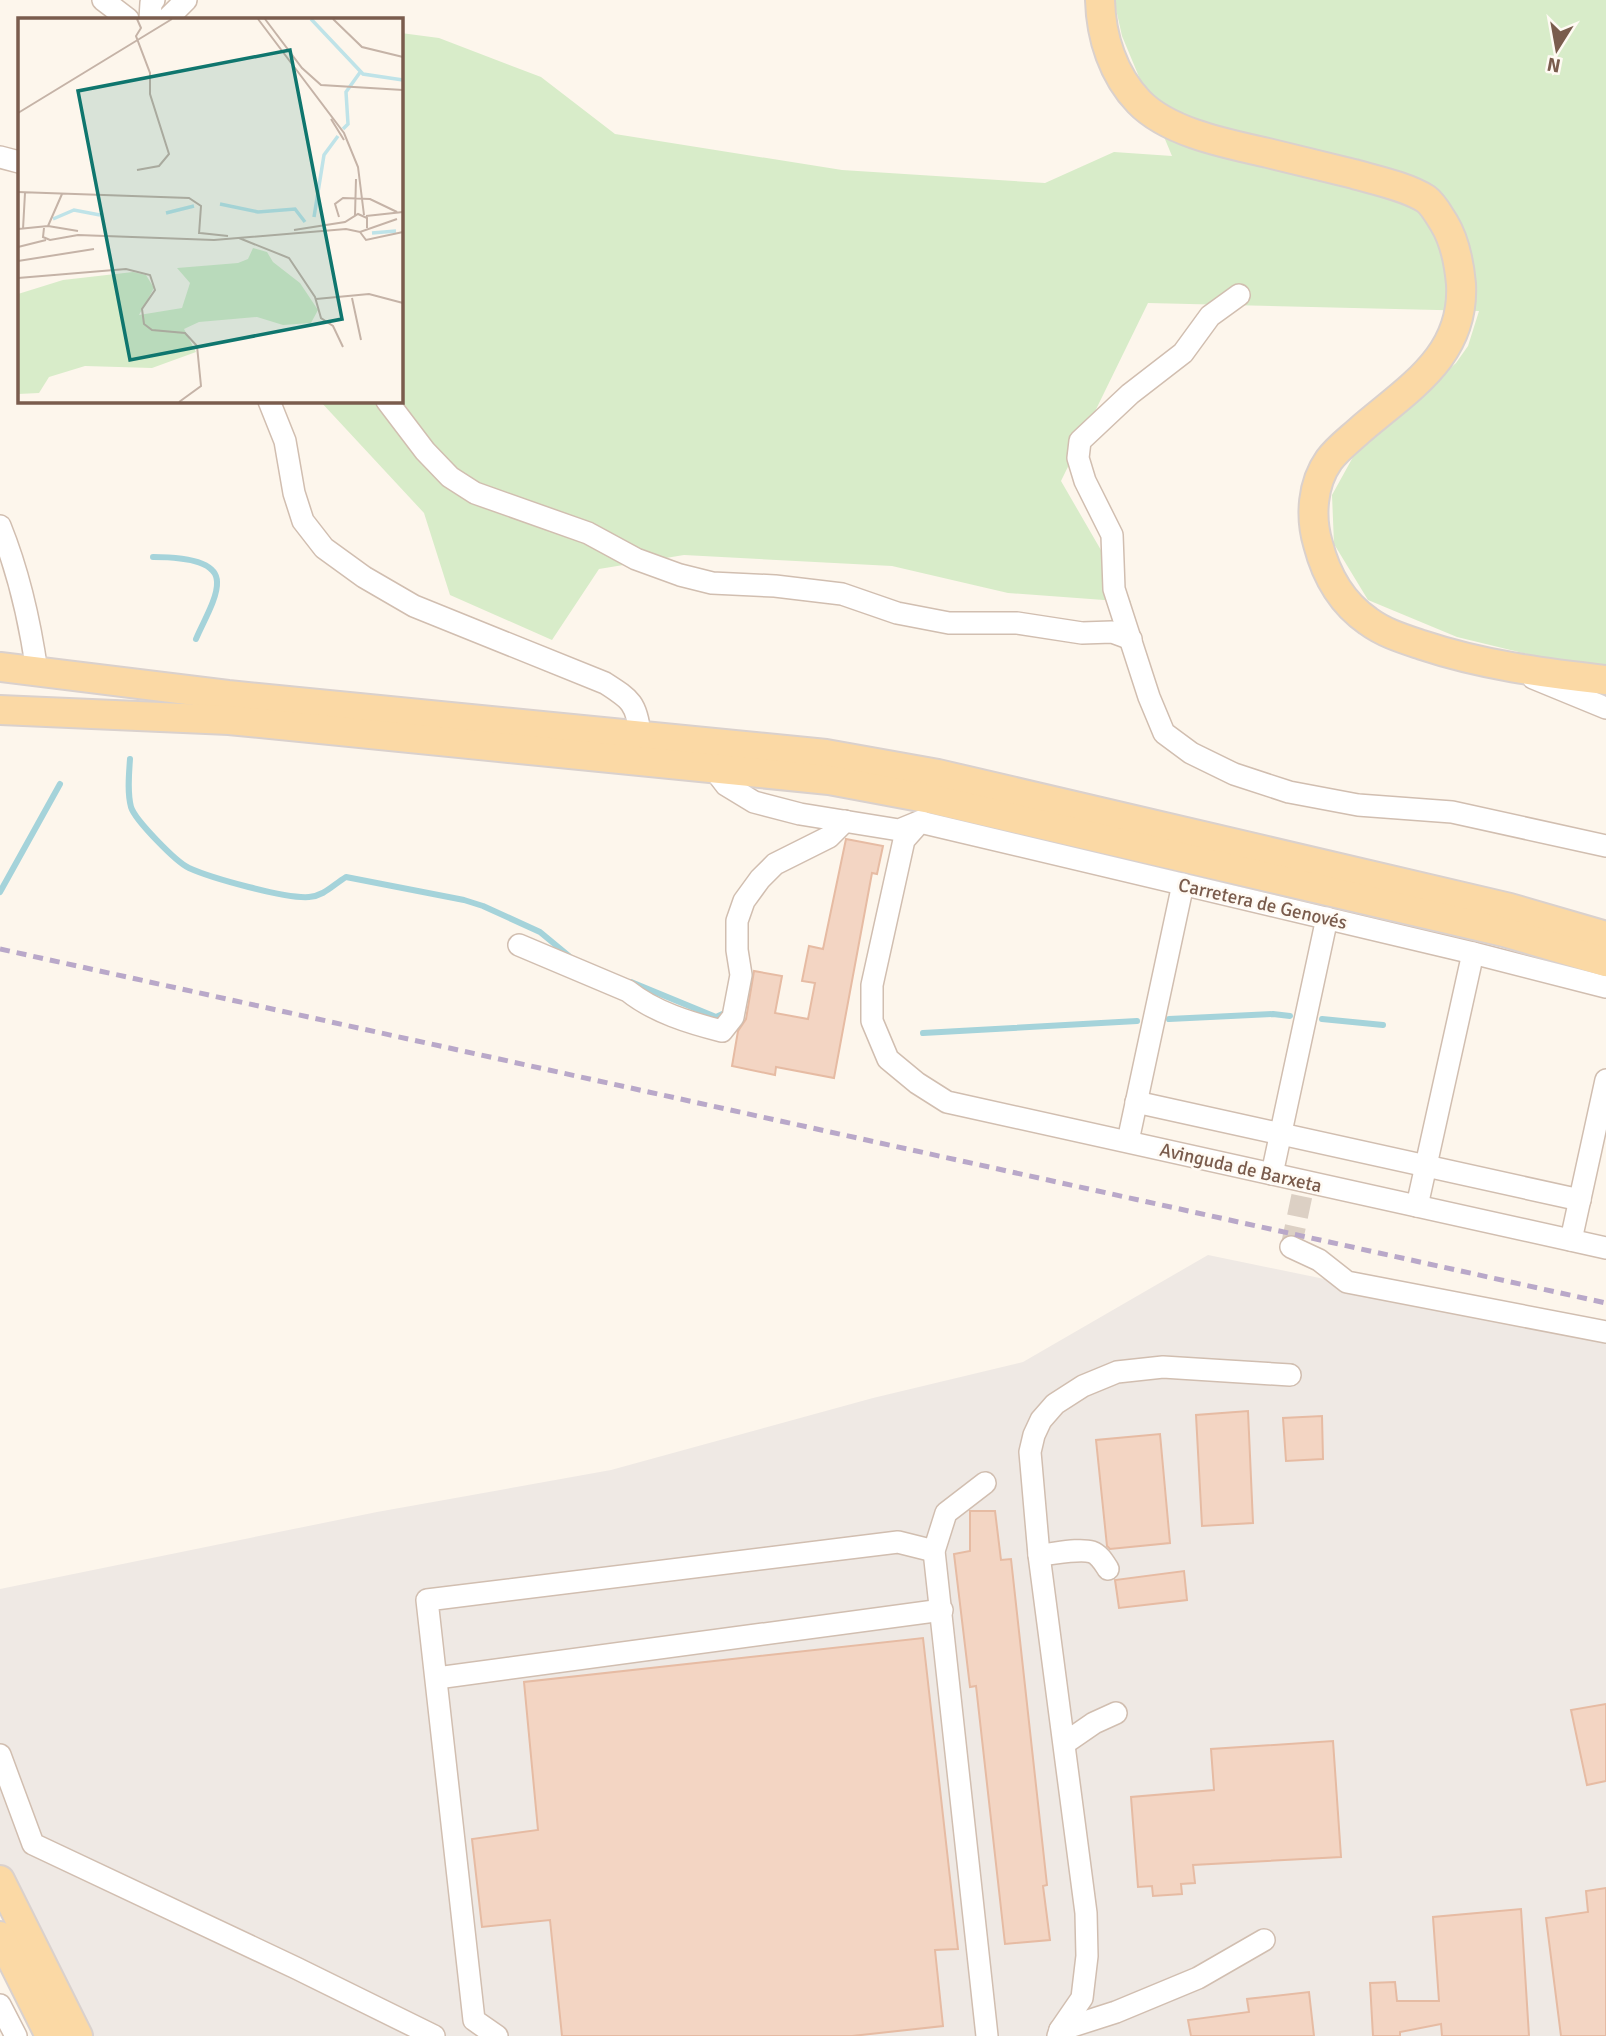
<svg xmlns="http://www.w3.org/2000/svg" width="1606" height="2036" viewBox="0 0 1606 2036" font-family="Signika,sans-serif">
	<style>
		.industrial { fill: #efe9e4 }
		.green { fill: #d8ecc9 }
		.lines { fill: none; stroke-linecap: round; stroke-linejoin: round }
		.stream { stroke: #a5d3da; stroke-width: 6 }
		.building { fill: #f3d5c3; stroke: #e6bba3; stroke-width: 2 }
		.minor-tunnel { stroke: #dcd0c4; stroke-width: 21; stroke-dasharray: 21 10; stroke-linecap: butt }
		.minor-casing { stroke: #d1beb0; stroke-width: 24 }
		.major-casing { stroke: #dad1cd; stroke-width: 32 }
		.minor { stroke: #fff; stroke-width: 21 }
		.major { stroke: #fbd9a5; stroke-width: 28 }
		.rail { stroke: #b9a8c9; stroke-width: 5; stroke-dasharray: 10 7; stroke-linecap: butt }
		.labels { text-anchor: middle; stroke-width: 5; stroke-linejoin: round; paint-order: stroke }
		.street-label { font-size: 19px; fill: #7a5c4d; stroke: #fffaf3 }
		.inset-river { fill: none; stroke: #bfe3e8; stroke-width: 3.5 }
		.inset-road { fill: none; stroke: #c5b3a7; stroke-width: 2 }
		.view { fill: #0f766e; fill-opacity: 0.15; stroke: #0f766e; stroke-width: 3.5 }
		.inset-edge { fill: none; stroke: #7a5c4d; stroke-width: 3.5 }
	</style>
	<rect width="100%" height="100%" fill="#fdf6ec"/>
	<!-- industrial -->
	<polygon class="industrial" points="1208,1255 1606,1337 1606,2036 77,2036 0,1896 0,1589 377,1512 611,1470 873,1398 1023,1362"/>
	<!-- green -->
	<polygon class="green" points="1114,0 1606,0 1606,666 1568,664 1457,637 1368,600 1334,544 1332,495 1353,457 1456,363 1468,346 1479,311 1148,303 1061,481 1131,602 1008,593 892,566 684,555 599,569 552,640 450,595 424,513 320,401 401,401 401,33 439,38 541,77 615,134 842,170 1045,183 1114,152 1172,156 1122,36"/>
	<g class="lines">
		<!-- stream -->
		<g class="stream">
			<path d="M153 557C171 557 217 558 217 582 218 598 202 624 196 639"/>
			<path d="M130 759C129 774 127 792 131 807 135 820 176 862 189 868 211 878 286 899 309 897 324 896 333 885 346 877L464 900 483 906 540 932 569 956"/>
			<polyline points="0,892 60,784"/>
			<polyline points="631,982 716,1017 727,1012"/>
			<polyline points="1169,1019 1273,1014 1290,1016"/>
			<polyline points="1322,1019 1383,1025"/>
			<polyline points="923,1033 1137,1021"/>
		</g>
	</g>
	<!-- building -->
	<g class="building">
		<polygon points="846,839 883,846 877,874 872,873 834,1078 776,1067 775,1075 732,1066 738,1031 746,1019 754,971 782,976 775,1013 808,1019 815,983 802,981 809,946 823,949"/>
		<polygon points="1248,1411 1253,1523 1202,1526 1196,1415"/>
		<polygon points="1322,1416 1323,1459 1286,1461 1283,1418"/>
		<polygon points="1160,1434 1170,1543 1110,1549 1107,1546 1096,1440"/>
		<polygon points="970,1511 995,1511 1001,1560 1011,1559 1047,1885 1043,1886 1050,1940 1005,1944 976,1686 970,1687 954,1554 970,1551"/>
		<polygon points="1184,1571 1187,1600 1119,1608 1115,1580"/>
		<polygon points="923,1638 958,1949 935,1950 943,2026 852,2036 562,2036 550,1920 482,1927 472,1839 538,1830 524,1682"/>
		<polygon points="1606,1704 1606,1781 1587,1785 1571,1710"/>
		<polygon points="1333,1741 1341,1857 1193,1865 1195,1883 1181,1884 1182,1894 1153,1896 1152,1886 1138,1887 1131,1797 1214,1790 1211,1749"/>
		<polygon points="1606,1888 1606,2036 1561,2036 1546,1918 1588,1912 1586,1891"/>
		<polygon points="1521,1909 1529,2036 1442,2036 1441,2024 1400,2032 1400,2036 1373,2036 1370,1983 1395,1982 1397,2001 1439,2001 1433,1917"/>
		<polygon points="1309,1992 1314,2036 1191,2036 1188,2020 1249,2012 1247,1999"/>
	</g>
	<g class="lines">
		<!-- minor-tunnel -->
		<polyline class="minor-tunnel" points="1291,1247 1305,1181"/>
		<!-- minor casing -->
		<g class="minor-casing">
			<g id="minor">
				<polyline points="103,0 128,19"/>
				<polyline points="150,19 151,3 154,0"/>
				<polyline points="167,19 186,0"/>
				<polyline points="0,157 19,162"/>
				<polyline points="1239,295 1210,316 1183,353 1130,394 1080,441 1078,458 1085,481 1112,535 1114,589 1149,697 1164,733 1191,753 1234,774 1289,792 1358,805 1452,812 1606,846"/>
				<path d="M269 401 285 441 294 493 303 521 324 548 364 577 414 606 605 683C630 699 637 703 640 735"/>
				<polyline points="387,401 425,451 450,477 475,493 588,533 636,559 680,575 712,583 775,586 842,594 897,613 949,623 1017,623 1082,633 1112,632 1131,639"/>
				<path d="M0 526C19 573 30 622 37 672"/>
				<polyline points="1533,678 1606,708"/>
				<polyline points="713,768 726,785 754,802 800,814 899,830 921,821"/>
				<path d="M519 945 628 991C654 1012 690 1023 722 1031L733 1017 741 975 737 950V921L744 901 760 879 775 864 829 837 845 821"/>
				<polyline points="1606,987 1473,953 920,822 904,840 872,985 872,1021 888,1059 917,1083 947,1102 1606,1248"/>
				<polyline points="1136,1102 1580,1200"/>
				<polyline points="1128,1141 1183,884"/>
				<polyline points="1272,1174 1327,918"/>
				<polyline points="1417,1206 1473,953"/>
				<polyline points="1571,1240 1606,1080"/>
				<polyline points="1291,1247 1319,1260 1347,1282 1606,1332"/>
				<polyline points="985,1483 946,1513 934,1551 987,2036"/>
				<path d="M1039 1555C1054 1554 1079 1548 1092 1552 1100 1555 1104 1563 1108 1569"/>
				<polyline points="437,1678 942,1610"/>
				<polyline points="1065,1743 1094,1723 1116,1713"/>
				<polyline points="0,1755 33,1844 296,1968 434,2036"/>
				<polyline points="0,2005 16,2036"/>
				<polyline points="1060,2030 1116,2012 1198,1978 1264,1940"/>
				<polyline points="497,2036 474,2020 427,1600 898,1542 934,1551"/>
				<polyline points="1058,2036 1060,2030 1082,1998 1087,1956 1086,1913 1039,1555 1030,1452 1034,1435 1041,1420 1055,1404 1083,1386 1117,1372 1163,1367 1290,1375"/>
			</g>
		</g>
		<!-- major casing -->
		<g class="major-casing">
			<g id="major">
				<path d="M1100 0C1101 37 1113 75 1139 102 1169 133 1228 144 1268 153 1297 160 1326 167 1354 174 1375 180 1408 187 1426 199 1433 204 1439 215 1444 223 1455 241 1459 262 1461 284 1465 357 1407 389 1359 431 1349 440 1337 449 1329 460 1312 484 1310 517 1318 544 1326 575 1342 603 1368 621 1384 633 1404 639 1422 645 1482 665 1543 673 1606 680"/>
				<polyline points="0,667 228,695 826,754 938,774 1510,908 1606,936"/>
				<polyline points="0,710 229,720 829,780 936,800 1504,932 1606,962"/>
				<polyline points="0,1880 78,2036"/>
				<polyline points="0,1936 50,2036"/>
			</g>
		</g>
		<!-- minor -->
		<use href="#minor" class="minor"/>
		<!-- major -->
		<use href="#major" class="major"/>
		<!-- rail -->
		<polyline class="rail" points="0,949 1606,1303"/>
	</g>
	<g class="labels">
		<!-- street labels -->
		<g class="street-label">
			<text transform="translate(1263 903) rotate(13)" y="7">Carretera de Genovés</text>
			<text transform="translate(1241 1167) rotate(13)" y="7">Avinguda de Barxeta</text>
		</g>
	</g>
	<!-- overview -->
	<g transform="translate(18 18)">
		<rect width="385" height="385" fill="#fdf6ec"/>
		<path d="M235 230 249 234 255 244 282 265 300 292 293 305 265 307 239 299 181 304 166 311 178 334 134 350 67 348 31 359 21 375 0 376V276L45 262 115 254 128 257 136 270 121 297 164 290 172 265 159 250 220 245 230 241Z" fill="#d8ecc9"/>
		<path class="inset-river" d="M293 1 345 56 385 62M325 111 330 106 328 74 343 53M202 186 240 194 277 191 287 204M148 195 176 188M296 199 306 137 320 118M35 201 56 192 82 197M354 215 378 213"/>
		<path class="inset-road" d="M240 1 326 115 340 149 346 197M247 1 284 50 303 67 385 72M315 1 344 29 385 39M0 95 154 1M313 101 326 122M119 152 141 148 151 136 132 76V55L118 18 123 10 119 1M0 174 171 180 183 188 181 216M337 197 338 161M348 198 385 194M321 199 317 186 325 180 352 181 379 194M30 208 44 176M26 210 25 219 32 222 60 217 196 222 328 211 342 214 379 201M0 211 30 208 60 213M5 211 7 175M276 212 327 204 340 196 349 200V210M342 214 348 222 385 214M182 215 210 218M221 220 271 240 297 279 303 300 315 308 325 329M0 229 28 222M0 243 76 231M0 260 108 251 132 257 137 272 124 291 126 306 134 312 167 315 179 328 183 368 161 384M334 280 343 322M298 281 351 276 385 285"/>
		<path class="view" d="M272 32 324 301 112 342 60 73Z"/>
		<rect width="385" height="385" class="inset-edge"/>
	</g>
	<!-- north arrow -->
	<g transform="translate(1557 49) rotate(191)" stroke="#fffaf3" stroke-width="5" paint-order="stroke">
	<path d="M0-5L12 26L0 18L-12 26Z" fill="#7a5c4d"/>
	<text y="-10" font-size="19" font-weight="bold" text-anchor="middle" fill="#7a5c4d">N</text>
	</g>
</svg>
